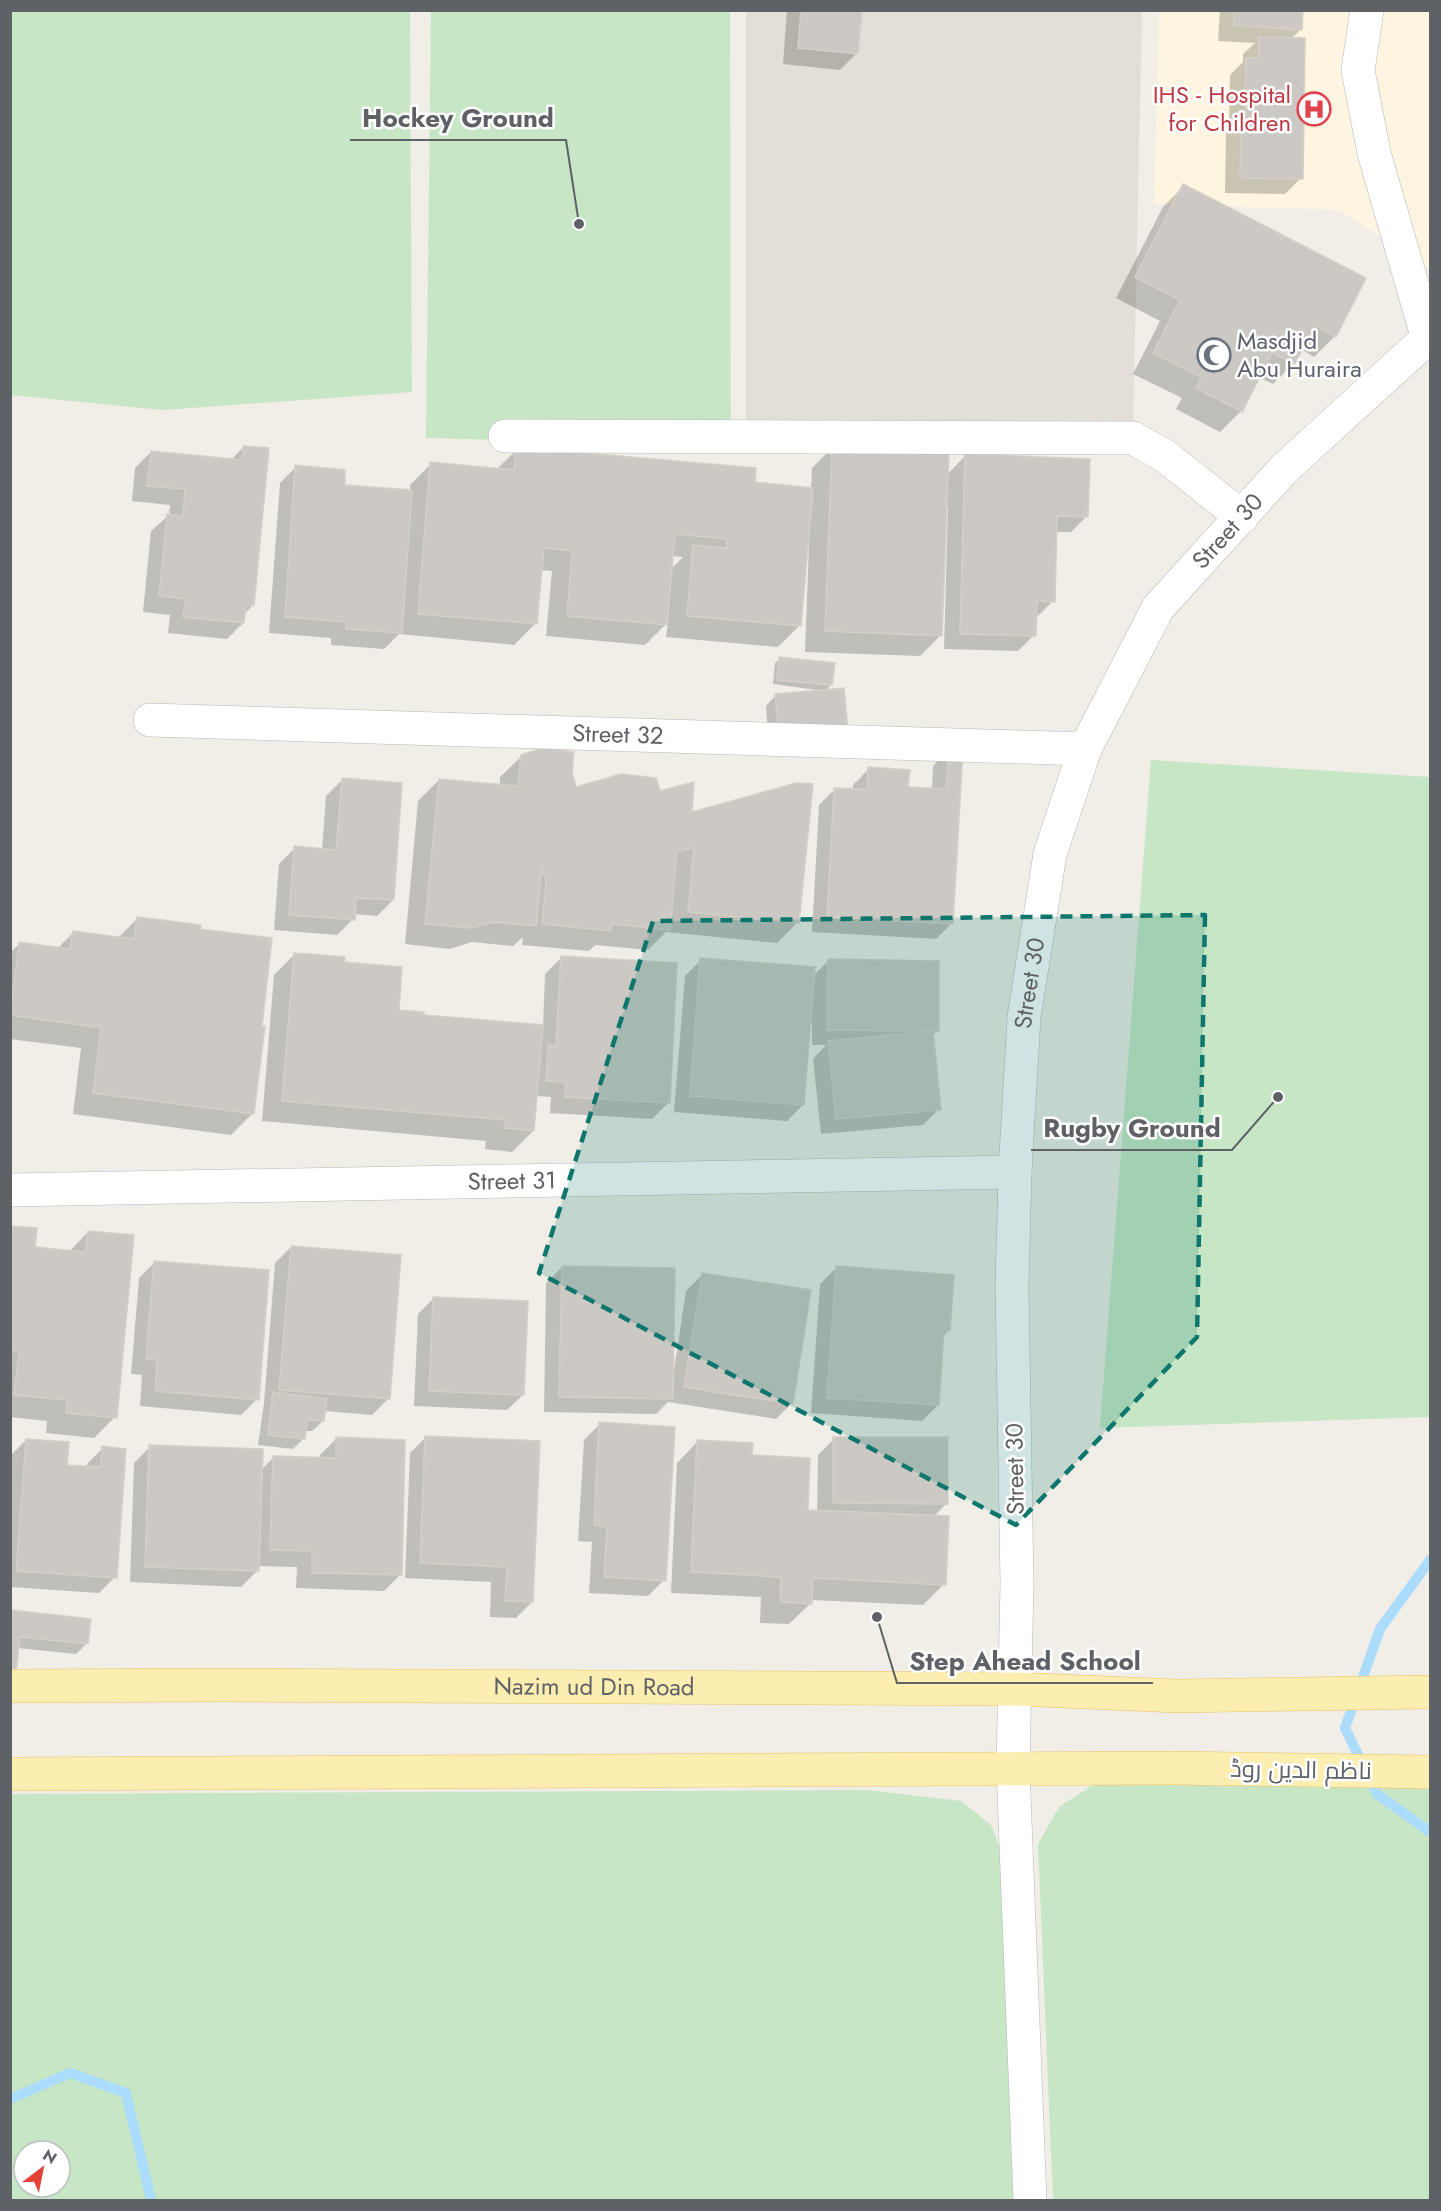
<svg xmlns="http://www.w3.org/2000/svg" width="1441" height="2211" viewBox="0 0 1441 2211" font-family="Jost,Cairo,sans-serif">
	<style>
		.commercial { fill: #fdf5df }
		.education { fill: #e3dfd8 }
		.green { fill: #c6e6c5; fill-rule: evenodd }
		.shadow { fill: #0003; fill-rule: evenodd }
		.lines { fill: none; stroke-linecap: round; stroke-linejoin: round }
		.stream { stroke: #abdcfc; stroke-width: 10 }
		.building { fill: #ccc8c4; stroke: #d5cfc5; stroke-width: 1.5 }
		.minor-casing { stroke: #b4b7bb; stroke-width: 34 }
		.major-casing { stroke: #edc163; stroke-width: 34 }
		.minor { stroke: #fff; stroke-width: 33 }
		.major { stroke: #fcedb0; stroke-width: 33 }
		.marked { fill: #0f766e; fill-opacity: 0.2; stroke: #0f766e; stroke-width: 4.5; stroke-dasharray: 12 8; stroke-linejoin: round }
		.labels { text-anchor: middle; stroke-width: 5; stroke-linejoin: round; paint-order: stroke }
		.health-label { font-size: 24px; fill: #be3a42; stroke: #fff; text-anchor: end }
		.worship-label { font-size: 24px; fill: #5b616d; stroke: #fff; text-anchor: start }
		.street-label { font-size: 24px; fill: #5e6267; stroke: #fff }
		.leader { fill: none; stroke: #5e6267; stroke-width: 2 }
		.callout-dot { fill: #5e6267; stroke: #fff; stroke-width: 2 }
		.callout-label { font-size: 26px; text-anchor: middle; font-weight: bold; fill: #5e6267; stroke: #fff; stroke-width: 5; stroke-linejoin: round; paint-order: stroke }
	</style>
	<rect width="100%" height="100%" fill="#f0eee7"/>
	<!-- commercial -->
	<polygon class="commercial" points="1159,11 1430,11 1430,267 1411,271 1377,234 1339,210 1154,204"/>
	<!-- education -->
	<polygon class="education" points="746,11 1142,11 1133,431 746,446"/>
	<!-- green -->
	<g class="green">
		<polygon points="10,11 410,11 412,392 163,410 11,395"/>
		<polygon points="431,11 730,11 731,446 426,438"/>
		<polygon points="1151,760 1430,777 1430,1417 1100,1428"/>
		<polygon points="1430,1781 1430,2200 1053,2200 1038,1844 1059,1807 1097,1782"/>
		<path d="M866 1790 961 1801 991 1825 1004 1858 1013 2200H11L10 1794ZM24 2151H60V2187H24Z"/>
	</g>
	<!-- shadow -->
	<g class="shadow">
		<polygon points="787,10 860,10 856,54 840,70 783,64"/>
		<polygon points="1220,10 1302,10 1301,29 1291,39 1301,178 1285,194 1225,193 1226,132 1229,129 1230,75 1243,62 1243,54 1255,43 1218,41"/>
		<polygon points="1184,186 1335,336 1314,357 1301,349 1293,364 1273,384 1258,377 1241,411 1220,432 1176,409 1182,398 1133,374 1160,321 1116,298 1163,207"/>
		<polygon points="243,447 253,605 244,614 243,623 227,639 168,633 170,615 143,612 151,531 169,515 170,505 132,501 135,468 151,452 231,460"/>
		<path d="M833 447 947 475 965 456 1087 516 1071 532H1055L1053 601 1037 617H1035L1034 635 1018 651 944 649 948 507H945L941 635 920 656 805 652 809 544H806L799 626 778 647 666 637 668 622 645 645 546 636 552 571 540 570 535 624 514 645 399 634 384 649 331 645V638L269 633 280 483 296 467 343 487 410 491V485L431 464 496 470 517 449 753 483 811 489 812 468ZM672 556 683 557 671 569Z"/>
		<polygon points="780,658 831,685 769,747 766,706 776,695 824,691 773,684 775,663"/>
		<polygon points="949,750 952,923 936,939 812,932 819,805 835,789 853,790 853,785 869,769 907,789 932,790 933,766"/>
		<polygon points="522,756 570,772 575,789 659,793 690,814 798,922 777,943 666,932 648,950 595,945 589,951 522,945 523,937 513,946 472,942 450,949 405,944 418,801 439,780 500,786 500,777"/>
		<polygon points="342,780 393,900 377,916 354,914 353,919 337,935 274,930 279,864 295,848 322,850 326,796"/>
		<polygon points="137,919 252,1114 231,1135 73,1114 81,1048 10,1039 10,953 19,944 57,949 73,933 117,939"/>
		<polygon points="295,954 342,963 397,1011 423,1016 543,1027 545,974 561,958 668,1103 652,1119 550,1113 551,1097 536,1096 533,1131 512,1152 485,1149 486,1141 262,1121 274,975"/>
		<polygon points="701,960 813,976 828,961 937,1031 932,1036 939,1109 923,1125 821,1134 813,1059 826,1045 812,1045 812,1024 809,1024 803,1105 787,1121 674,1112 685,976"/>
		<polygon points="10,1227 34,1248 69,1252 88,1232 115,1417 94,1438 46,1433 47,1421 10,1417"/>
		<polygon points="291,1247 388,1399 372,1415 324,1411 323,1421 312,1431 304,1431 303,1439 293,1449 258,1445 264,1403 275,1263"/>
		<polygon points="155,1262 257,1399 241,1415 140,1406 142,1375 131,1374 139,1278"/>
		<polygon points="562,1267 674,1370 686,1291 702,1275 792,1403 776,1419 668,1402 656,1414 544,1412 546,1283"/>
		<polygon points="836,1268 949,1330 942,1337 938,1405 922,1421 811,1413 820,1284"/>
		<polygon points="434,1298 523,1395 507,1410 414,1406 418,1314"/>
		<polygon points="600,1424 664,1580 648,1596 589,1593 592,1542 578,1541 584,1440"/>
		<polygon points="426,1437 532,1602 516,1618 490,1617 491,1582 405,1578 410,1453"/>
		<polygon points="336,1439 400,1575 384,1591 296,1588 297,1567 258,1566 257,1571 241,1587 130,1582 134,1463 150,1447 261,1470 273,1458 320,1459 320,1455"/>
		<polygon points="834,1439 947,1503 933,1517 944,1584 923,1605 811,1600 810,1604 789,1624 760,1623 761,1597 671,1593 677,1463 697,1442 751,1457 806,1511 817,1512 818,1455"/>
		<polygon points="26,1440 65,1467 87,1468 87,1464 103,1448 115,1577 99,1593 10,1587 10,1456"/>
		<polygon points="10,1612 87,1643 76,1654 17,1648"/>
	</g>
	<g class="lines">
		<!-- stream -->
		<g class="stream">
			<polyline points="1430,1560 1380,1629 1345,1728 1377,1794 1430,1832"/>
			<polyline points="10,2099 70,2073 126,2093 151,2200"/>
		</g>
	</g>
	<!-- building -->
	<g class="building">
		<polygon points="801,10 862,10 858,54 798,48"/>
		<polygon points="1234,10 1303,10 1302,30 1234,25"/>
		<polygon points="1259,37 1305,38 1303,179 1240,178 1241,115 1245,115 1246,58 1259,58"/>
		<polygon points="1183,184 1366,278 1336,337 1315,325 1295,364 1272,353 1242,412 1196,388 1201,377 1153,353 1180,300 1135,277"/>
		<polygon points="243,446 269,448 254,606 246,605 244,623 183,617 186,599 159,596 167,514 183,516 185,489 147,486 151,451 242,460"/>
		<polygon points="832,446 949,450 942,636 825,631"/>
		<polygon points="516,447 756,468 755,482 813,488 801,626 687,616 693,545 727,548 727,539 675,534 667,625 567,616 572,551 544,548 537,624 418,614 430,462 514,470"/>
		<polygon points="965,454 1090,459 1088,517 1057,516 1055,602 1037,601 1036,636 960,634"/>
		<polygon points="295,465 345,470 345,485 412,490 402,633 346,629 346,622 285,617"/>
		<polygon points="779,657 835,663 832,685 777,680"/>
		<polygon points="844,688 848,731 779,737 775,694"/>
		<polygon points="541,748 574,752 572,772 576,787 621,774 656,778 660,791 694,782 692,812 796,783 813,784 799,923 688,912 694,847 677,852 670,930 612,924 611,931 542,924 546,883 542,867 536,926 494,922 471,928 425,924 439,779 518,786 521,755"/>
		<polygon points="949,748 963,749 953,924 827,917 834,788 867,789 868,767 910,770 908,787 946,789"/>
		<polygon points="342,778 402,783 394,900 356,898 355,920 289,915 294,846 336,850"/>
		<polygon points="137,917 201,925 200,929 272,938 262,1026 265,1026 254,1114 93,1093 101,1028 10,1015 19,942 70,949 73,931 134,939"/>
		<polygon points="294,953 345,957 344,962 402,967 399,1010 424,1012 424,1015 543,1025 534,1131 505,1128 506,1120 282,1101"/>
		<polygon points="561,956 677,963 670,1103 565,1097 566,1082 546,1081 548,1044 556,1045"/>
		<polygon points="700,958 815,967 804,1105 690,1096"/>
		<polygon points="828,959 939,961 939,1031 827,1030"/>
		<polygon points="933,1031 941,1110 836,1119 828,1041"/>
		<polygon points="10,1226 37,1228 35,1247 85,1252 88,1231 134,1235 117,1418 66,1413 67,1400 14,1395 19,1351 10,1350"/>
		<polygon points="291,1246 401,1255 390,1399 279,1390"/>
		<polygon points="154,1261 269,1270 259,1400 155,1391 157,1360 146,1359"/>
		<polygon points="562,1266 675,1268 673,1399 559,1397"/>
		<polygon points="836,1266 954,1275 950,1331 944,1330 939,1405 827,1398"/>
		<polygon points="702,1273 811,1290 793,1404 684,1387"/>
		<polygon points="433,1297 528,1301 524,1395 429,1391"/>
		<polygon points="273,1392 327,1399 324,1421 307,1420 305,1439 268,1435"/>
		<polygon points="599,1422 675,1427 666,1581 604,1577 607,1527 594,1525"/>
		<polygon points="425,1436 540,1441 533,1602 505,1601 507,1567 420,1563"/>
		<polygon points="336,1437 405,1440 402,1575 312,1573 312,1551 270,1550 273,1456 336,1458"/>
		<polygon points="833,1437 948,1437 948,1504 833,1503"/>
		<polygon points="26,1439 69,1442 67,1465 101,1467 102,1446 126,1449 117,1578 16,1571"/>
		<polygon points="697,1440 753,1443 752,1455 810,1458 808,1510 949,1516 946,1585 813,1578 812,1604 780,1602 781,1577 691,1572"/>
		<polygon points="149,1445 263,1449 259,1571 145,1567"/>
		<polygon points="10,1610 91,1619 88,1644 20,1637 16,1672 10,1671"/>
	</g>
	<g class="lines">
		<!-- minor casing -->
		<g class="minor-casing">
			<g id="minor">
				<polyline points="1367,10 1358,70 1374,153 1428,339"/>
				<polyline points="505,436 1133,438 1165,456 1242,517"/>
				<path id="s1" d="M150 720 1085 749"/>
				<path id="s2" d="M10 1190 1015 1172"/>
				<path id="s3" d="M1030 2200 1013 1769 1017 1584 1012 1287 1015 1172 1024 1017 1050 854 1085 749 1158 608 1285 468 1430 336"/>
			</g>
		</g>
		<!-- major casing -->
		<g class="major-casing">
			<g id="major">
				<path id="s4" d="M10 1686 224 1685 1014 1689 1176 1696 1430 1692"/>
				<polyline points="10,1774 1172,1768 1430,1772"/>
			</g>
		</g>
		<!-- minor -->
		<use href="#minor" class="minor"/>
		<!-- major -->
		<use href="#major" class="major"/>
	</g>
	<!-- marked area -->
	<path class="marked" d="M1205 915 1197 1337 1016 1525 539 1273 653 921Z"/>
	<!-- icons -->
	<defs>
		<g id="hospital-ring" transform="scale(1.725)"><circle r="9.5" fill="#fff" stroke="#e0444e" stroke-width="1.5"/><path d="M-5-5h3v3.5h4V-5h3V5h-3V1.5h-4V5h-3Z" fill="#e0444e"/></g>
		<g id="mosque-ring" transform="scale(1.725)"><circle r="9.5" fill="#fff" stroke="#6b7280" stroke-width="1.5"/><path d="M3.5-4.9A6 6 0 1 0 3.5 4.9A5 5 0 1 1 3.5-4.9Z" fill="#6b7280"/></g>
	</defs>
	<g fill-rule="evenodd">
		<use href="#hospital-ring" x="1314" y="109"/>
		<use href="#mosque-ring" x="1214" y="355"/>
	</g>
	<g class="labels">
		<!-- health labels -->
		<g class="health-label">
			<text x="1291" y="103">IHS - Hospital<tspan x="1291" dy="28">for Children</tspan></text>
		</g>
		<!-- worship labels -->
		<g class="worship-label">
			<text x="1237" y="349">Masdjid<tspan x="1237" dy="28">Abu Huraira</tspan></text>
		</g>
		<!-- street labels -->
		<g class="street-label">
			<text dy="8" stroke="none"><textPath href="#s3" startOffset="1722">Street 30</textPath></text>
			<text dy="8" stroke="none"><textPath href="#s1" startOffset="468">Street 32</textPath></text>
			<text dy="8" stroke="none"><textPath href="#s3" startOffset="1218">Street 30</textPath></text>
			<text dy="8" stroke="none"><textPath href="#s2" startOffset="502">Street 31</textPath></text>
			<text transform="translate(1015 1469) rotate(-91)" y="8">Street 30</text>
			<text dy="8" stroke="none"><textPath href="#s4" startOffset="584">Nazim ud Din Road</textPath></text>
			<text transform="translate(1301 1770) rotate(1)" y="8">ناظم الدین روڈ</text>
		</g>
	</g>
	<!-- callouts -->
	<path class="leader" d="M579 224L566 140H350M1278 1097L1232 1150H1031M877 1617L897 1683H1153"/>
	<g class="callout-dot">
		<circle cx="579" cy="224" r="6"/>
		<circle cx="1278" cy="1097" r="6"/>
		<circle cx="877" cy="1617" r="6"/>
	</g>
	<g class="callout-label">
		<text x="458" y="127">Hockey Ground</text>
		<text x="1132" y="1137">Rugby Ground</text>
		<text x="1025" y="1670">Step Ahead School</text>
	</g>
	<!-- border -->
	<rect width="1441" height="2211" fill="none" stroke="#5e6267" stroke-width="24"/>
	<!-- north arrow -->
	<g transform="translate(42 2169) rotate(32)"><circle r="28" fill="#ffffff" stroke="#bfc0c2" stroke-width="1.5"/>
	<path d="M0-4.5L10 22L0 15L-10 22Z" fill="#e44139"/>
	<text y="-9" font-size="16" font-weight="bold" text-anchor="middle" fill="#5e6267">N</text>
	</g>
</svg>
